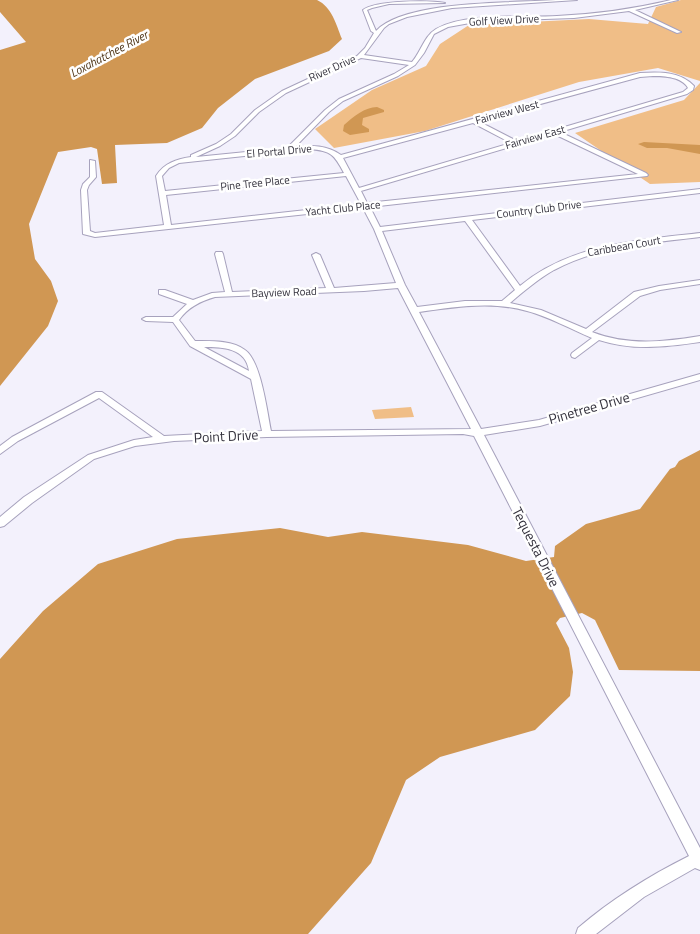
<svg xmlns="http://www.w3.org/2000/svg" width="700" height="934" viewBox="0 0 700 934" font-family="'Titillium Web',sans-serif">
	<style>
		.green { fill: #f0be87 }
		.water { fill: #d09753 }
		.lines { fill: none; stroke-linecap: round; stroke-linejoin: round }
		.minor-casing { stroke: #a7a2bd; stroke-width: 2 }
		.minor { fill: #fff; fill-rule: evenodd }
		.labels { text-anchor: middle; stroke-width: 5; stroke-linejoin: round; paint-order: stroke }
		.far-street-label { font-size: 11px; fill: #33313c; stroke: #fff }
		.far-water-label { font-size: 12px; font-style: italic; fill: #50371a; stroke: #fff }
		.street-label { font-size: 14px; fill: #33313c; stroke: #fff }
	</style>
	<rect width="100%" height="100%" fill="#f3f1fc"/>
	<!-- green -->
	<g class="green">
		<polygon points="681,0 700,0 700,81 658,68 579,82 425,131 334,148 315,129 372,90 426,66 440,44 469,25 589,19 648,24 656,7"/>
		<polygon points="700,83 700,182 650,184 575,133 684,100"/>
		<polygon points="411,407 414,417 375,419 372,410"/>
	</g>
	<!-- water -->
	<g class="water">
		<path d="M0 0H317C332 7 336 24 342 39L329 51 255 79 218 108 202 128 167 143 115 145 117 183 102 184 97 149 91 147 58 152 29 224 35 259 51 281 58 301 48 326 0 386V50L26 42 0 12Z"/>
		<path d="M377 107 384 110V112L363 118 362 125 369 129V132L350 135 343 131 344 125C353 117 365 107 377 107Z"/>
		<polygon points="644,142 700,145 700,154 667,148 647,148 638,144"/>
		<polygon points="700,450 700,671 619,670 595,620 582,613 560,618 556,623 569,648 573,672 570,696 535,730 440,757 406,780 371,863 308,934 0,934 0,659 43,611 98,564 177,539 280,528 328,537 362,532 468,545 526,561 554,557 555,546 586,524 640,509 670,469 675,467 679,461"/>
	</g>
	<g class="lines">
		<!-- minor casing -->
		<g class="minor-casing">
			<path id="minor" d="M556 0H577L452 8 407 17 389 24 384 28 364 55 412 62C421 52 424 36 436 29 466 12 523 18 557 16 596 14 634 9 671 0H678L635 10 681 32 677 33 629 11 574 18 481 21 448 27 434 34 424 53 415 65 398 76 343 101 329 112 295 147C312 145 327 145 341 155L640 73C659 72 680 71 694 86L693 90 687 94 560 132 646 173 648 175 647 176 370 207 380 227 700 189V193L472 220 520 286C570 244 638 240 700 233V237C650 243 599 246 554 270 538 279 524 291 510 303L541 310 586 329 634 292 659 286 700 280V284L660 290 640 296 592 332C628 346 663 342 700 336V342C666 347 633 351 599 340L575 358 572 357 571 355 572 353 592 338C570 329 550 317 527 311 492 301 455 307 419 312L481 429 539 420 700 374V380L540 426 484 435 700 848V870L695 868 644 897 596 934H576L578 928C612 899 649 876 689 856L474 436 463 434 267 437 174 441 135 446 94 459 32 503 4 526 0 527V517L24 497 88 455 134 440 153 437 99 398 18 441 0 454V446L12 437 96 392H102L164 436 262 431 251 379 190 346 173 322 146 321 142 319 146 317H173L187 304 159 294V290H165L193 300 212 293 225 292 215 254 216 252H222L223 254 232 292 326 288 312 255 316 253 320 255 334 288 396 283 374 229 363 208 95 237 83 234 81 190 83 184 90 177V160L95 161 96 177 89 185 87 190 90 231 95 233 164 225 156 176C164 163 177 159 191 157V155L216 144 231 134 255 110 282 91 357 56 365 48 374 33 371 31 363 10C375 0 431 0 445 3L389 4 372 8 367 10 376 31C404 0 514 3 556 0ZM361 58 409 65 394 74 339 99 325 110 287 148 196 157 220 146 235 136 259 112 286 93ZM653 76C665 76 682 77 688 88L683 92 517 141 478 121 640 77ZM473 123 511 143 359 188 343 158ZM554 134 638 174 367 203 361 191ZM310 149C331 151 334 154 344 173L165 191 162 176 169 168 179 163ZM346 176 361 204 171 225 166 195ZM465 221 515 290 502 301H465L417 307 405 285 382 231ZM398 288 471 429 271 431C267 411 261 361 245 350 232 340 211 341 195 341L179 320C188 307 201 301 215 297L364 291ZM204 347C223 347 246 348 249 371Z"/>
		</g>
		<!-- minor -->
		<use href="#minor" class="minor"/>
	</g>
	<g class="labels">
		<!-- far-street labels -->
		<g class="far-street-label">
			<text transform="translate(504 20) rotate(-3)" y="4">Golf View Drive</text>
			<text transform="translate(332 68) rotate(-24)" y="4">River Drive</text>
			<text transform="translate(507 112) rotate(-15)" y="4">Fairview West</text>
			<text transform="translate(535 137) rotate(-16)" y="4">Fairview East</text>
			<text transform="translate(279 151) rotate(-5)" y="4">El Portal Drive</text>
			<text transform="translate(255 183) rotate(-6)" y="4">Pine Tree Place</text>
			<text transform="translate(343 208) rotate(-6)" y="4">Yacht Club Place</text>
			<text transform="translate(539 209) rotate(-7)" y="4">Country Club Drive</text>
			<text transform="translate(624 246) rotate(-10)" y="4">Caribbean Court</text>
			<text transform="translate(284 292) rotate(-2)" y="4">Bayview Road</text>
		</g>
		<!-- far-water labels -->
		<g class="far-water-label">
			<text transform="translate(109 54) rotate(-28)" y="4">Loxahatchee River</text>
		</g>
		<!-- street labels -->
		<g class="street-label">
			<text transform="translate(589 408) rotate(-16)" y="5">Pinetree Drive</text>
			<text transform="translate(226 436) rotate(-3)" y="5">Point Drive</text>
			<text transform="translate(536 547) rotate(63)" y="5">Tequesta Drive</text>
		</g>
	</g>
</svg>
